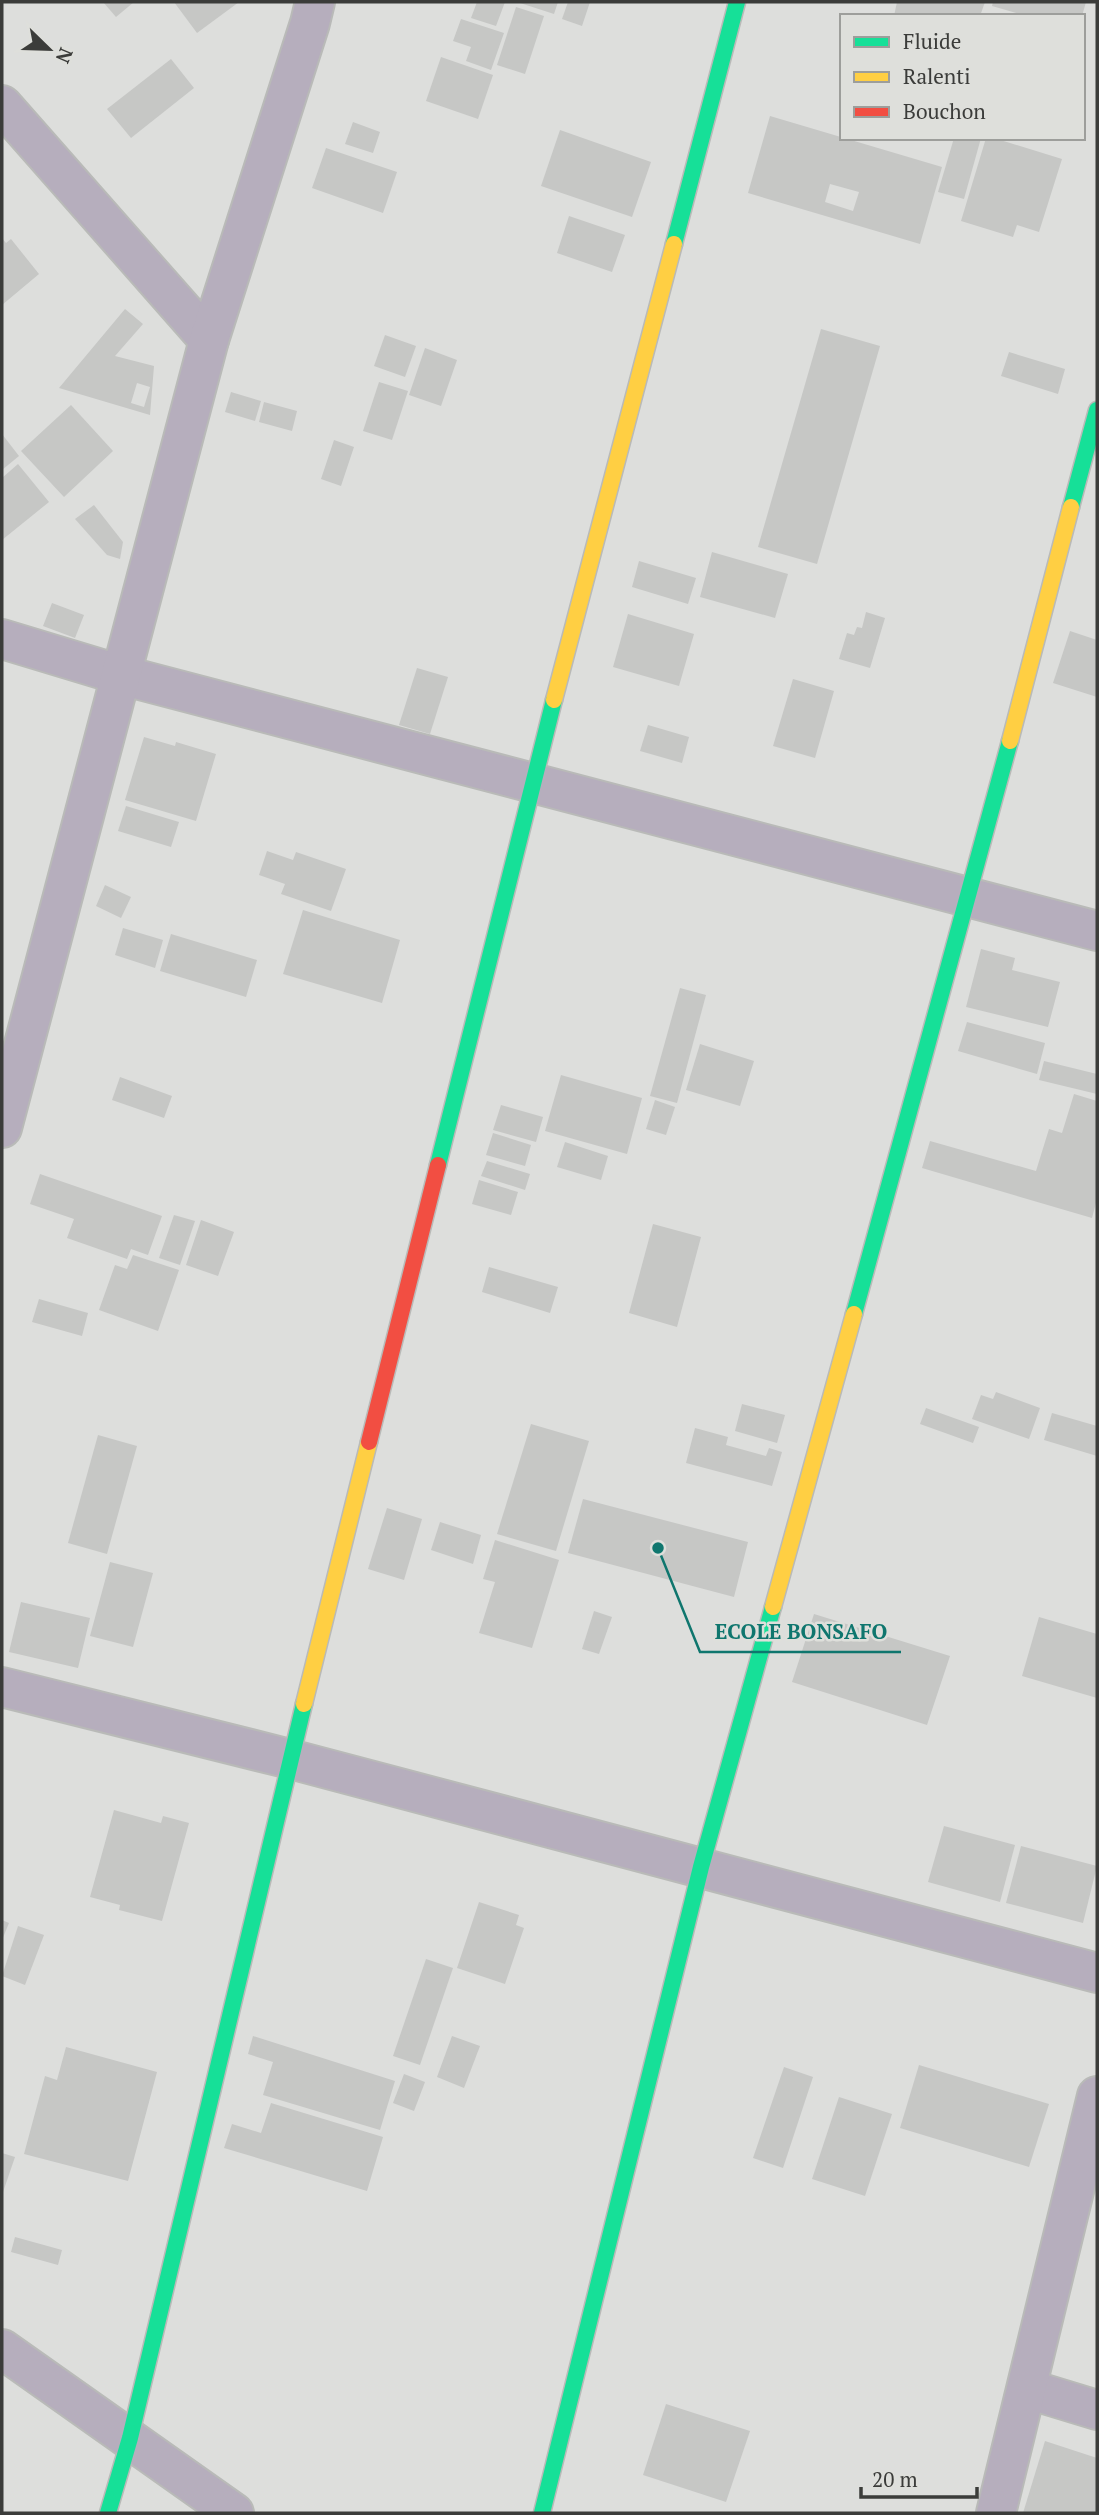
<svg xmlns="http://www.w3.org/2000/svg" width="1099" height="2515" viewBox="0 0 1099 2515" font-family="'PT Serif',serif">
	<style>
		.building { fill: #c6c7c5; fill-rule: evenodd }
		.lines { fill: none; stroke-linecap: round; stroke-linejoin: round }
		.street-casing { stroke: #b9bab8; stroke-width: 42 }
		.fast-casing { stroke: #b9bab8; stroke-width: 19 }
		.slow-casing { stroke: #b9bab8; stroke-width: 19 }
		.jam-casing { stroke: #b9bab8; stroke-width: 19 }
		.street { stroke: #b6aebd; stroke-width: 38 }
		.fast { stroke: #16e098; stroke-width: 16 }
		.slow { stroke: #ffcf43; stroke-width: 16 }
		.jam { stroke: #f24e42; stroke-width: 16 }
		.leader { fill: none; stroke: #0f766e; stroke-width: 2.5 }
		.callout-dot { fill: #0f766e; stroke: #dedfdb; stroke-width: 2.5 }
		.callout-label { font-size: 21px; text-anchor: middle; font-weight: bold; fill: #0f766e; stroke: #dedfdb; stroke-width: 5; stroke-linejoin: round; paint-order: stroke }
	</style>
	<rect width="100%" height="100%" fill="#dddedc"/>
	<!-- building -->
	<g class="building">
		<polygon points="103,2 134,2 116,17"/>
		<polygon points="174,2 239,2 197,33"/>
		<polygon points="477,2 505,2 496,26 471,18"/>
		<polygon points="517,2 558,2 554,14"/>
		<polygon points="568,2 590,2 582,26 562,19"/>
		<polygon points="897,2 985,2 980,16 894,16"/>
		<polygon points="993,2 1086,2 1082,16 1027,16 992,6"/>
		<polygon points="516,7 544,16 525,74 497,65"/>
		<polygon points="461,19 504,33 491,70 466,61 471,47 453,41"/>
		<polygon points="441,57 493,75 478,119 426,101"/>
		<polygon points="171,59 194,88 131,138 107,109"/>
		<path d="M770 116 942 167 920 244 748 193ZM830 184 859 192 853 211 825 202Z"/>
		<polygon points="353,122 380,132 373,153 345,144"/>
		<polygon points="560,130 651,162 632,217 541,186"/>
		<polygon points="954,138 981,138 964,199 938,192"/>
		<polygon points="986,138 994,138 1062,159 1039,232 1017,225 1013,237 961,221"/>
		<polygon points="326,148 397,172 383,213 312,188"/>
		<polygon points="569,216 625,235 612,272 557,253"/>
		<polygon points="2,238 6,243 11,239 39,274 2,305"/>
		<path d="M125 309 143 324 115 356 154 366 150 415 59 388ZM137 383 150 387 144 407 131 403Z"/>
		<polygon points="821,329 880,346 817,564 758,547"/>
		<polygon points="385,335 416,346 405,377 374,366"/>
		<polygon points="425,348 457,360 441,406 409,395"/>
		<polygon points="1009,352 1065,369 1058,394 1001,376"/>
		<polygon points="379,382 408,391 392,440 363,431"/>
		<polygon points="231,392 261,401 255,421 225,412"/>
		<polygon points="264,402 297,411 292,431 259,422"/>
		<polygon points="71,405 113,451 64,497 21,451"/>
		<polygon points="2,434 19,456 2,470"/>
		<polygon points="334,440 354,447 341,486 321,479"/>
		<polygon points="18,464 49,502 2,540 2,478"/>
		<polygon points="94,505 123,542 120,559 107,555 75,519"/>
		<polygon points="712,552 788,574 775,618 700,597"/>
		<polygon points="639,561 696,578 688,604 632,587"/>
		<polygon points="52,603 84,615 75,638 43,626"/>
		<polygon points="866,612 885,618 870,668 839,659 847,633 854,635 857,627 862,628"/>
		<polygon points="628,614 694,634 679,686 613,667"/>
		<polygon points="1070,631 1097,640 1097,697 1053,683"/>
		<polygon points="417,668 448,677 430,734 399,725"/>
		<polygon points="793,679 834,691 815,758 773,746"/>
		<polygon points="648,725 689,737 682,763 640,751"/>
		<polygon points="144,737 175,746 176,742 216,754 196,821 125,800"/>
		<polygon points="126,806 179,822 171,847 118,831"/>
		<polygon points="267,851 293,860 296,852 346,869 331,911 281,894 285,884 259,875"/>
		<polygon points="105,885 131,897 121,918 96,906"/>
		<polygon points="303,910 400,940 382,1003 283,974"/>
		<polygon points="123,928 163,940 155,968 115,955"/>
		<polygon points="171,934 257,960 246,997 160,971"/>
		<polygon points="981,949 1015,958 1012,970 1060,982 1048,1027 966,1007"/>
		<polygon points="680,988 706,995 677,1103 650,1096"/>
		<polygon points="967,1022 1045,1043 1037,1074 958,1051"/>
		<polygon points="700,1044 754,1061 740,1106 686,1090"/>
		<polygon points="1044,1061 1097,1074 1097,1094 1039,1080"/>
		<polygon points="561,1075 642,1098 627,1154 545,1131"/>
		<polygon points="120,1077 172,1096 164,1118 112,1100"/>
		<polygon points="1074,1094 1097,1101 1097,1199 1092,1218 922,1168 930,1141 1036,1171 1049,1129 1062,1133"/>
		<polygon points="655,1100 675,1107 666,1135 646,1129"/>
		<polygon points="501,1105 543,1117 536,1142 493,1130"/>
		<polygon points="493,1133 531,1145 525,1166 486,1155"/>
		<polygon points="565,1142 608,1156 601,1180 557,1167"/>
		<polygon points="487,1161 530,1174 525,1190 481,1176"/>
		<polygon points="40,1174 162,1216 148,1255 131,1249 127,1259 67,1238 74,1219 30,1204"/>
		<polygon points="479,1180 518,1192 511,1215 472,1204"/>
		<polygon points="174,1215 195,1221 180,1265 159,1258"/>
		<polygon points="201,1220 234,1232 218,1276 186,1265"/>
		<polygon points="653,1224 701,1237 677,1327 629,1313"/>
		<polygon points="133,1255 179,1270 158,1331 99,1310 115,1265 127,1269"/>
		<polygon points="489,1267 558,1287 550,1313 482,1292"/>
		<polygon points="39,1299 88,1313 82,1336 32,1322"/>
		<polygon points="996,1392 1040,1408 1029,1439 972,1419 981,1395 993,1399"/>
		<polygon points="742,1404 785,1415 777,1443 735,1431"/>
		<polygon points="926,1408 979,1427 973,1443 920,1424"/>
		<polygon points="1052,1413 1097,1426 1097,1456 1044,1440"/>
		<polygon points="531,1424 589,1441 556,1551 497,1534"/>
		<polygon points="695,1428 728,1437 726,1445 766,1456 769,1448 782,1452 772,1486 686,1463"/>
		<polygon points="98,1435 137,1446 107,1554 68,1543"/>
		<polygon points="583,1499 748,1542 734,1597 568,1553"/>
		<polygon points="387,1508 422,1519 404,1580 368,1569"/>
		<polygon points="440,1522 481,1535 473,1564 431,1550"/>
		<polygon points="495,1540 559,1560 532,1648 479,1633 495,1582 483,1579"/>
		<polygon points="110,1562 153,1573 133,1647 90,1636"/>
		<polygon points="21,1602 90,1618 78,1668 9,1652"/>
		<polygon points="594,1611 612,1617 599,1654 582,1649"/>
		<polygon points="814,1614 950,1656 927,1725 792,1682"/>
		<polygon points="1039,1617 1097,1634 1097,1698 1022,1676"/>
		<polygon points="114,1810 161,1823 163,1816 189,1823 162,1921 119,1910 120,1905 90,1897"/>
		<polygon points="944,1826 1015,1845 1000,1902 928,1882"/>
		<polygon points="1021,1846 1097,1866 1083,1923 1006,1903"/>
		<polygon points="479,1902 519,1915 516,1925 524,1928 505,1984 457,1968"/>
		<polygon points="2,1920 9,1923 2,1940"/>
		<polygon points="18,1926 44,1935 25,1985 2,1976"/>
		<polygon points="426,1959 453,1968 420,2065 393,2056"/>
		<polygon points="253,2036 395,2081 380,2130 263,2095 273,2062 248,2054"/>
		<polygon points="452,2036 480,2046 464,2088 437,2077"/>
		<polygon points="66,2047 157,2072 128,2181 24,2154 45,2076 57,2080"/>
		<polygon points="919,2065 1049,2104 1029,2167 900,2128"/>
		<polygon points="784,2067 813,2077 783,2168 753,2158"/>
		<polygon points="404,2074 425,2082 414,2111 393,2103"/>
		<polygon points="839,2097 892,2114 865,2196 812,2179"/>
		<polygon points="271,2103 383,2137 367,2191 224,2148 232,2124 261,2133"/>
		<polygon points="2,2153 15,2157 2,2195"/>
		<polygon points="15,2237 62,2250 58,2265 11,2252"/>
		<polygon points="666,2404 750,2431 726,2502 643,2475"/>
		<polygon points="1045,2441 1097,2458 1097,2513 1023,2513"/>
	</g>
	<g class="lines">
		<!-- street casing -->
		<g class="street-casing">
			<g id="street">
				<polyline points="2,105 209,340"/>
				<polyline points="2,639 121,675 1097,931"/>
				<polyline points="2,1128 209,340 310,23 315,2"/>
				<polyline points="2,1687 290,1759 1097,1973"/>
				<polyline points="2,2349 234,2513"/>
				<polyline points="1028,2389 1097,2410"/>
				<polyline points="996,2513 1097,2096"/>
			</g>
		</g>
		<!-- fast casing -->
		<g class="fast-casing">
			<g id="fast">
				<polyline points="674,244 737,2"/>
				<polyline points="1071,507 1097,410"/>
				<polyline points="438,1165 554,700"/>
				<polyline points="854,1314 1010,741"/>
				<polyline points="108,2513 130,2438 304,1704"/>
				<polyline points="542,2513 701,1867 773,1607"/>
			</g>
		</g>
		<!-- slow casing -->
		<g class="slow-casing">
			<g id="slow">
				<polyline points="554,700 674,244"/>
				<polyline points="1010,741 1071,507"/>
				<polyline points="773,1607 854,1314"/>
				<polyline points="304,1704 369,1442"/>
			</g>
		</g>
		<!-- jam casing -->
		<g class="jam-casing">
			<polyline id="jam" points="369,1442 438,1165"/>
		</g>
		<!-- street -->
		<use href="#street" class="street"/>
		<!-- fast -->
		<use href="#fast" class="fast"/>
		<!-- slow -->
		<use href="#slow" class="slow"/>
		<!-- jam -->
		<use href="#jam" class="jam"/>
	</g>
	<!-- callouts -->
	<path class="leader" d="M658 1548L700 1652H901"/>
	<circle class="callout-dot" cx="658" cy="1548" r="7"/>
	<g class="callout-label">
		<text x="801" y="1639">ECOLE BONSAFO</text>
	</g>
	<!-- border -->
	<rect width="1099" height="2515" fill="none" stroke="#3b3c3a" stroke-width="7"/>
	<!-- legend -->
	<rect x="840" y="14" width="245" height="126" fill="#dedfdb" stroke="#9d9e9b" stroke-width="2"/>
	<rect x="854" y="37" width="35" height="10" fill="#16e098" stroke="#9d9e9b" stroke-width="2"/>
	<text x="903" y="49" font-size="21" fill="#3b3c3a">Fluide</text>
	<rect x="854" y="72" width="35" height="10" fill="#ffcf43" stroke="#9d9e9b" stroke-width="2"/>
	<text x="903" y="84" font-size="21" fill="#3b3c3a">Ralenti</text>
	<rect x="854" y="107" width="35" height="10" fill="#f24e42" stroke="#9d9e9b" stroke-width="2"/>
	<text x="903" y="119" font-size="21" fill="#3b3c3a">Bouchon</text>
	<!-- north arrow -->
	<g transform="translate(49 49) rotate(113)" stroke="#dedfdb" stroke-width="5" paint-order="stroke">
	<path d="M0-5L12 26L0 18L-12 26Z" fill="#3b3c3a"/>
	<text y="-10" font-size="19" font-weight="bold" text-anchor="middle" fill="#3b3c3a">N</text>
	</g>
	<!-- scale -->
	<path d="M861 2487v10h116v-10" fill="none" stroke="#3b3c3a" stroke-width="3.5"/>
	<text x="872" y="2487" font-size="21" fill="#3b3c3a" stroke="#dedfdb" stroke-width="5" paint-order="stroke">20 m</text>
</svg>
